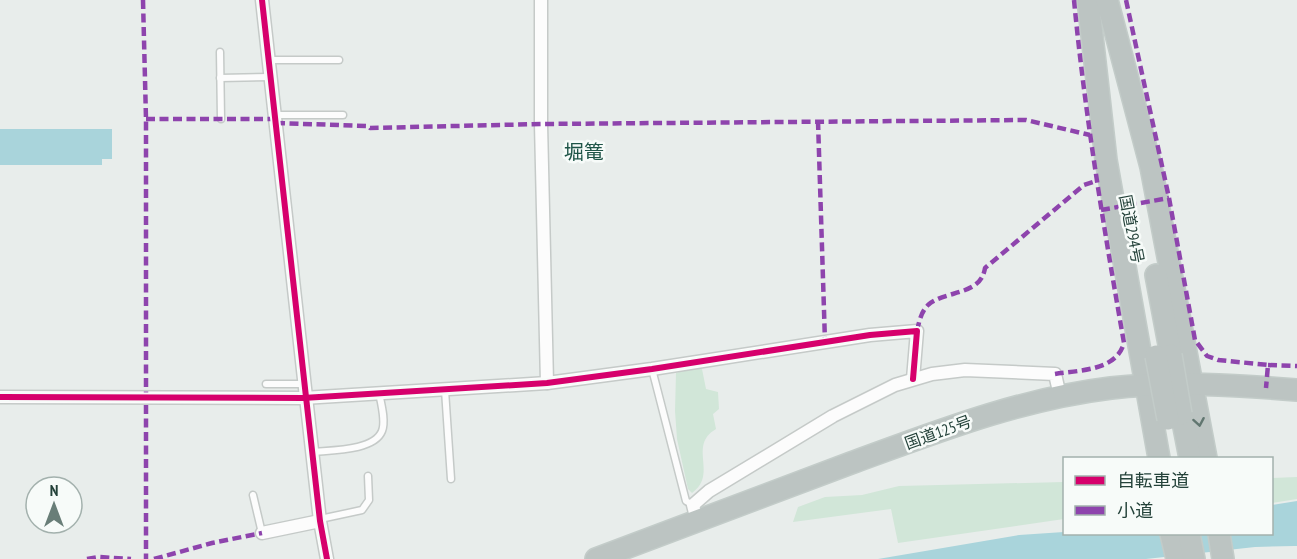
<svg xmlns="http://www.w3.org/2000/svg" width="1297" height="559" viewBox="0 0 1297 559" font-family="'PT Sans Narrow','Noto Sans JP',sans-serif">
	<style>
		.green { fill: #d1e6d8 }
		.water { fill: #a9d4db }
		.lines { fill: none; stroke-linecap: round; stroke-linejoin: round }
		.lane-casing { stroke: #c5cac8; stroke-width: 9 }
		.street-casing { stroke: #c5cac8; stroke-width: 15 }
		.highway-casing { stroke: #c3ccc9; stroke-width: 24 }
		.lane { stroke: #fcfcfc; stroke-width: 6 }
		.street { stroke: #fcfcfc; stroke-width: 12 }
		.highway { stroke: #bcc4c2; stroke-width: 21 }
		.highway-bridge-casing { stroke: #c3ccc9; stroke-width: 24; stroke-linecap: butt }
		.highway-bridge { stroke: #bcc4c2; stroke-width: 21 }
		.quiet { stroke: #8e44ad; stroke-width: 4.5; stroke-dasharray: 9 4.5; stroke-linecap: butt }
		.cycleway-casing { stroke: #f7fbf9; stroke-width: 10 }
		.cycleway { stroke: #d6006c; stroke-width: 6 }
		.oneway { stroke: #617670 }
		.labels { text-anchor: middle; stroke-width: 5; stroke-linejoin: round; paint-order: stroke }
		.street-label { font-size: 16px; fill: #24423a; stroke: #f7fbf9 }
		.quarter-label { font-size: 20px; fill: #1f5548; stroke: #f7fbf9 }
	</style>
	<rect width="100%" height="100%" fill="#e8edeb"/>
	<!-- green -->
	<g class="green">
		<path d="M694 368 702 369 706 389 718 392 719 409 713 414 716 429C687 446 719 474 692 493L688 489 677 439 675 411 676 373Z"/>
		<polygon points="1297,477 1297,499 1272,503 1272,478"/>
		<polygon points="1064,482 1064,519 898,543 891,509 793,522 798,507 825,497 862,495 899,486"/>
	</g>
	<!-- water -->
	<g class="water">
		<polygon points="0,129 112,129 112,159 102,159 102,165 0,165"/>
		<polygon points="1297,501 1297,546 1294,546 1255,547 1146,559 878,559 1019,535 1064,532 1272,534 1272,505"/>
	</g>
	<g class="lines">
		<!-- lane casing -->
		<g class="lane-casing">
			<g id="lane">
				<polyline points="220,52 221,119"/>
				<polyline points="269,60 339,60"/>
				<polyline points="220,78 271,77"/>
				<polyline points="276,115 343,115"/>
				<polyline points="652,369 686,501 693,505"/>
				<polyline points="266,384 304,384"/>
				<polyline points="445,390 451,479"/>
				<path d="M312 452C331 450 374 451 382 431 386 421 381 403 379 393"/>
				<polyline points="253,495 262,533"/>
				<polyline points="320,519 362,510 369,500 368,476"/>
			</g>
		</g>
		<!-- street casing -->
		<g class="street-casing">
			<g id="street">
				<polyline points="262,0 306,397 320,521 327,559"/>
				<polyline points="541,0 541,124 547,383"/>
				<polyline points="0,397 303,398 547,383 652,369 870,335 917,331 913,379"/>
				<polyline points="697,521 693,505 709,491 833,416 895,385 932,374 965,370 1055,374 1060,396"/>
				<polyline points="262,533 320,521"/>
			</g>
		</g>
		<!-- highway casing -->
		<g class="highway-casing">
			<g id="highway">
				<polyline points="1088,0 1106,160 1159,458"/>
				<polyline points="1107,0 1151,167 1206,458"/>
				<polyline points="1156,275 1171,355"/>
				<polyline points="1182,417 1190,458"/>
				<polyline points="1171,534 1177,559"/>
				<polyline points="1189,534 1194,559"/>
				<polyline points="1219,534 1223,559"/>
				<path d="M596 559C681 527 766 495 851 463 936 432 1020 399 1111 388 1172 381 1236 385 1297 390"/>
			</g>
		</g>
		<!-- lane -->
		<use href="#lane" class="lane"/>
		<!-- street -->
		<use href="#street" class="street"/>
		<!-- highway -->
		<use href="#highway" class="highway"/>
		<!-- highway-bridge casing -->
		<g class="highway-bridge-casing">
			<g id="highway-bridge">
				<polyline points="1171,355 1181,414"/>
				<polyline points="1156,356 1168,419"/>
			</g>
		</g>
		<!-- highway-bridge -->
		<use href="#highway-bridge" class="highway-bridge"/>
		<!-- quiet -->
		<g class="quiet">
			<polyline points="143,0 146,119 146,559"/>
			<polyline points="1126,0 1169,198 1195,340 1207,356 1218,360 1268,365 1266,388"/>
			<polyline points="146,119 276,119"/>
			<polyline points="818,121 825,342"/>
			<polyline points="276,123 368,126 370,128 541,124 1026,120 1090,135"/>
			<polyline points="1101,210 1169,198"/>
			<path d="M917 331C919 322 921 312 928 305 945 290 981 296 985 268L1084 185 1096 181"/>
			<polyline points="1268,365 1297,366"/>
			<path d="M1055 374C1080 370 1116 371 1124 343 1104 229 1085 115 1074 0"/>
			<polyline points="87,559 99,557 131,559"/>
			<polyline points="154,559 212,543 262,533"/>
		</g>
		<!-- cycleway casing -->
		<g class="cycleway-casing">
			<g id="cycleway">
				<polyline points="262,0 306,397 320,521 327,559"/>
				<polyline points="0,397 303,398 547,383 652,369 870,335 917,331 913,379"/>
			</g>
		</g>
		<!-- cycleway -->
		<use href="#cycleway" class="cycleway"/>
	</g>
	<!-- one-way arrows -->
	<defs><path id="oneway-chevron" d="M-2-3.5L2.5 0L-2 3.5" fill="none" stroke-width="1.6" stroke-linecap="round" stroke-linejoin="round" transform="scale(1.5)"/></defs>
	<use class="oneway" href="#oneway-chevron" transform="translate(1199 422) rotate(80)"/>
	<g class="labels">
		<!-- street labels -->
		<g class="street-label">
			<text transform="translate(1132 229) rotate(79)" y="6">国道294号</text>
			<text transform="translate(938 432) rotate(-20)" y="6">国道125号</text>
		</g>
		<!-- quarter labels -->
		<g class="quarter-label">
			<text x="584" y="159">堀篭</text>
		</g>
	</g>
	<!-- legend -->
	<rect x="1063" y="457" width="210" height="78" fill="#f7fbf9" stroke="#a3b1ad" stroke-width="1.5"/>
	<rect x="1075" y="476" width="30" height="9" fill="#d6006c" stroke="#a3b1ad" stroke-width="1.5"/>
	<text x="1117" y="487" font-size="18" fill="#24423a">自転車道</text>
	<rect x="1075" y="506" width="30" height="9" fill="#8e44ad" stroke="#a3b1ad" stroke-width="1.5"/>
	<text x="1117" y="517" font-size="18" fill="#24423a">小道</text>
	<!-- north arrow -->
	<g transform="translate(54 505)"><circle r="28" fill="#f7fbf9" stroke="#a3b1ad" stroke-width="1.5"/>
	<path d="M0-4.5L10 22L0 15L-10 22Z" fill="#697e78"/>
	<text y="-9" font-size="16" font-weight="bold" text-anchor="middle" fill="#24423a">N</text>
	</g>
</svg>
